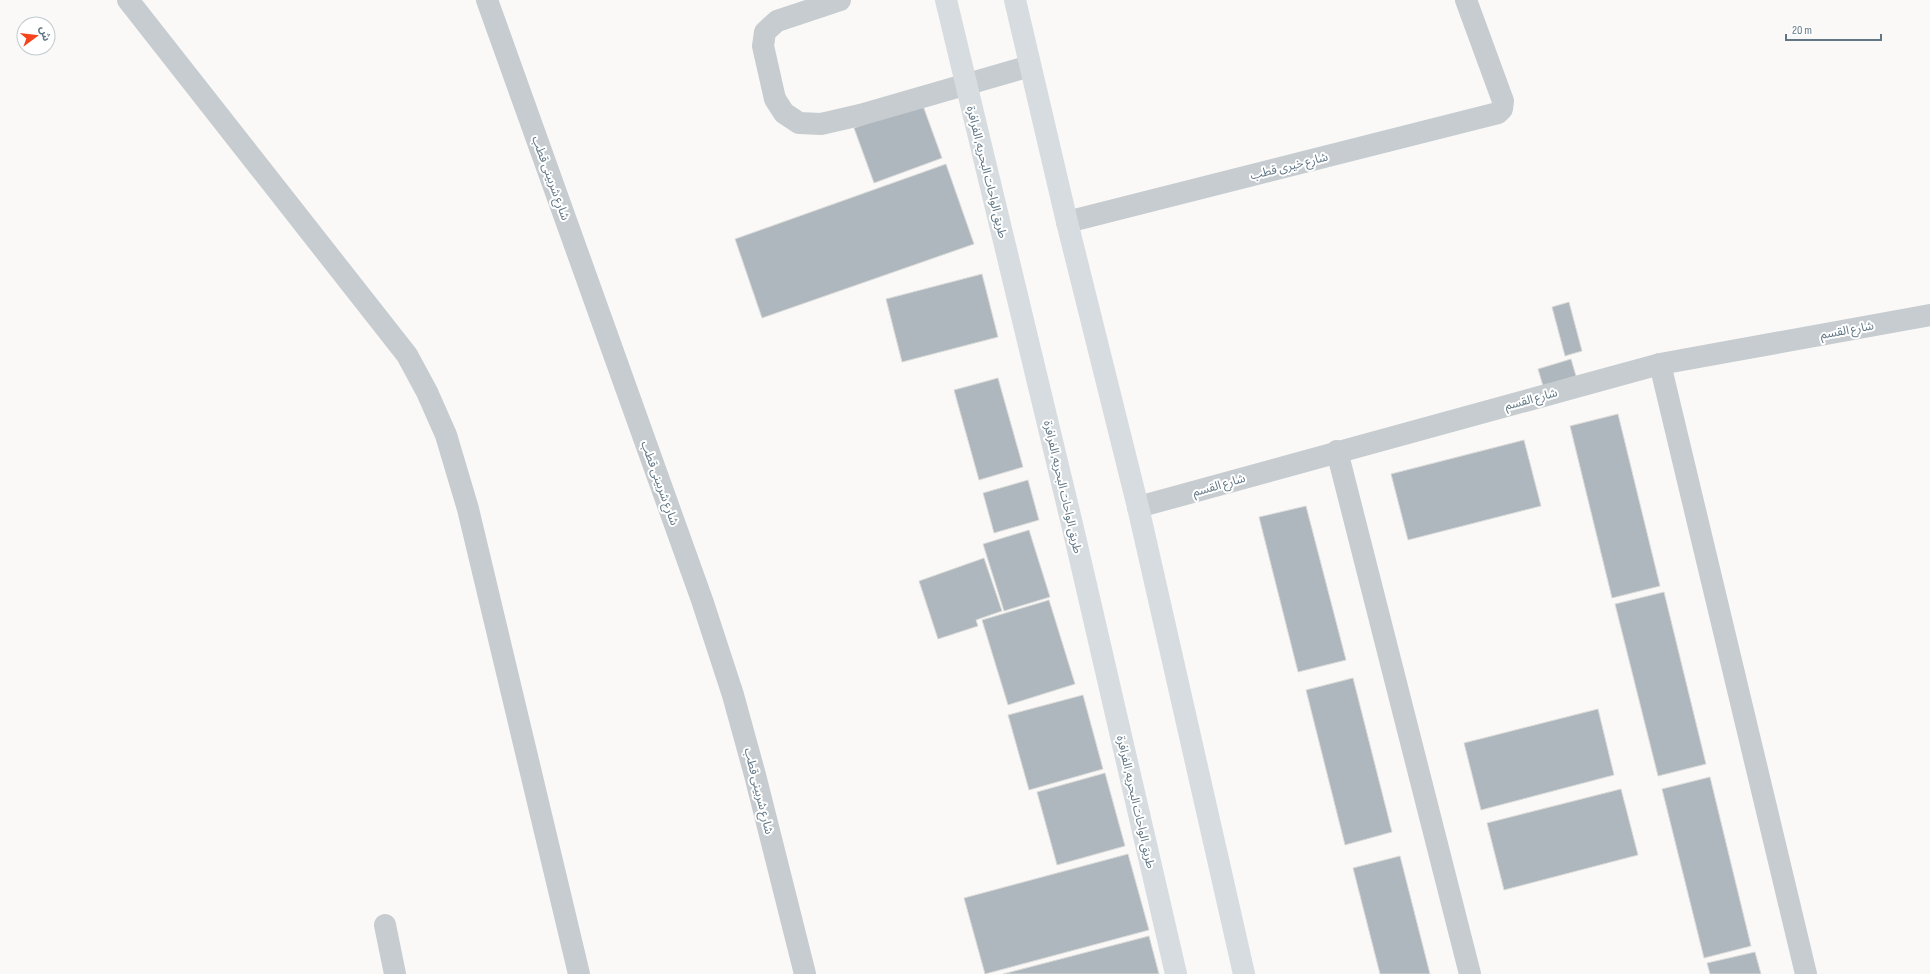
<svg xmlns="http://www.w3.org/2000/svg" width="1930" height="974" viewBox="0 0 1930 974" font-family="'Sofia Sans Condensed','Noto Sans Arabic',sans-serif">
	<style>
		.building { fill: #adb7bd; stroke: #dbdbd9 }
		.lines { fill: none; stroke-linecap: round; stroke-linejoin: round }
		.minor { stroke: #c6cccf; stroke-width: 22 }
		.major { stroke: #d6dcdf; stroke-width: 22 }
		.labels { text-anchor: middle; stroke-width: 4; stroke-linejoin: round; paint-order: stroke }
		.street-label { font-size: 12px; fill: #617785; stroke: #fff }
	</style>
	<rect width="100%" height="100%" fill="#faf9f7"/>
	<!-- building -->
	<g class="building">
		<polygon points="922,103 942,158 874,183 854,128"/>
		<polygon points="946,164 974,244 762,318 735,239"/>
		<polygon points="982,274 998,337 902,362 886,299"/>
		<polygon points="1569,302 1582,351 1565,356 1552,307"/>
		<polygon points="1571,359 1576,376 1543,386 1538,369"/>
		<polygon points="998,378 1023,467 979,480 954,390"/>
		<polygon points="1618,414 1660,586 1612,598 1570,426"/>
		<polygon points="1524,440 1541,506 1408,540 1391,474"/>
		<polygon points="1028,480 1039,520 994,533 983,493"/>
		<polygon points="1306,506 1346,660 1298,672 1259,517"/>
		<polygon points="1029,530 1050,597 1004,611 983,544"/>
		<polygon points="984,558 1002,611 976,620 978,626 938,639 919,581"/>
		<polygon points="1664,592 1706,764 1658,776 1615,604"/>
		<polygon points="1049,600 1075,684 1008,705 982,620"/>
		<polygon points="1353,678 1392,832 1345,845 1306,690"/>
		<polygon points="1083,695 1103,769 1029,790 1008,715"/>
		<polygon points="1598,709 1614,775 1481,810 1464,743"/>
		<polygon points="1105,773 1125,846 1057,865 1037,792"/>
		<polygon points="1710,777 1751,946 1704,958 1662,789"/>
		<polygon points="1621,789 1638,855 1504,890 1487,823"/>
		<polygon points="1128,854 1149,930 985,974 964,898"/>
		<polygon points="1400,856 1430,974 1380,974 1353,868"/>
		<polygon points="1149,936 1159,974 1003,974"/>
		<polygon points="1755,952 1761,974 1710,974 1707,963"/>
	</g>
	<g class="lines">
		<!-- minor -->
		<g class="minor">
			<polyline points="128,0 407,355 427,392 446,435 468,509 579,974"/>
			<polyline points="487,0 702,600 733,695 755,775 805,974"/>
			<polyline points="840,0 777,21 765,32 763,46 775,99 784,113 799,123 821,124 860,115 1030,66"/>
			<polyline points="1067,222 1498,113 1502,109 1503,101 1466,0"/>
			<polyline points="1660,364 1806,974"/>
			<polyline points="1337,451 1470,974"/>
			<polyline points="1138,507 1660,364 1930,315"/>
			<polyline points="385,925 395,974"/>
		</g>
		<!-- major -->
		<g class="major">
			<polyline points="946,0 1072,524 1176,974"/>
			<polyline points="1015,0 1067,222 1138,507 1244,974"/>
		</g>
	</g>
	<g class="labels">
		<!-- street labels -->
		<g class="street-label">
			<text transform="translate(1289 166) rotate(-14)" y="4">شارع خيرى قطب</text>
			<text transform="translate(987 172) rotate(76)" y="4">طريق الواحات البحريه, الفرافرة</text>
			<text transform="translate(551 178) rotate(70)" y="4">شارع شربينى قطب</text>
			<text transform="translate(1847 330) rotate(-10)" y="4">شارع القسم</text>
			<text transform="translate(1531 399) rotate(-15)" y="4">شارع القسم</text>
			<text transform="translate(660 483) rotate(70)" y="4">شارع شربينى قطب</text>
			<text transform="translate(1219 485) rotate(-16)" y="4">شارع القسم</text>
			<text transform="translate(1063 487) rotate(77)" y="4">طريق الواحات البحريه, الفرافرة</text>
			<text transform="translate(759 791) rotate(76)" y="4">شارع شربينى قطب</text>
			<text transform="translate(1136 802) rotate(77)" y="4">طريق الواحات البحريه, الفرافرة</text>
		</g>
	</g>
	<!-- north arrow -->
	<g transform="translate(36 36) rotate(75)"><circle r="19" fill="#ffffff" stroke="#c0c9ce"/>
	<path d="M0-3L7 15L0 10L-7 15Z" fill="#f5431c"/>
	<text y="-6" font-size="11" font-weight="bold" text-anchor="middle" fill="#617785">ش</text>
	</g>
	<!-- scale -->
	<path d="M1786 34v6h95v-6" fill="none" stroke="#617785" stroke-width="2"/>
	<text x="1792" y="34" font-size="12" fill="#617785" stroke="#ffffff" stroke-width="3" paint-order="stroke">20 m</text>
</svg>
